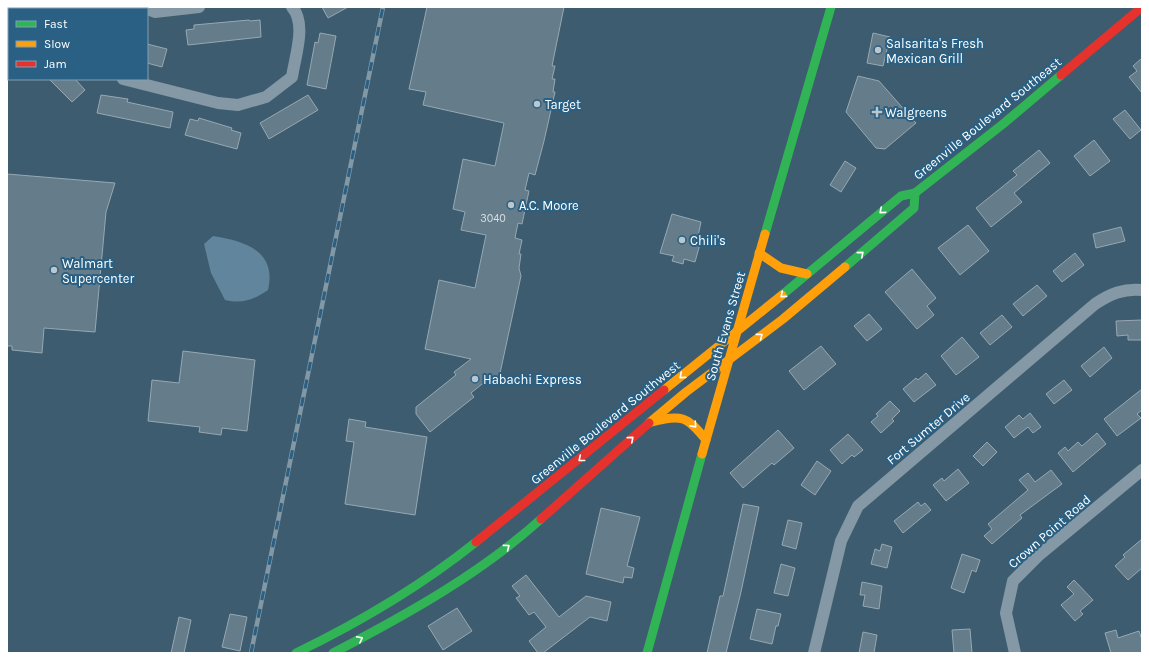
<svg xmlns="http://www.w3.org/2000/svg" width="1149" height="660" viewBox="0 0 1149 660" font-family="Karla,sans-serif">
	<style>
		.water { fill: #60859c }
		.building { fill: #657c8a; stroke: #97a8b3 }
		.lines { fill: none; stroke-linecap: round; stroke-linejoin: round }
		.street { stroke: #8498a5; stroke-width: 12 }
		.fast { stroke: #30b455; stroke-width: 9 }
		.slow { stroke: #ff9f0a; stroke-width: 9 }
		.jam { stroke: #e5322d; stroke-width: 9 }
		.rail-casing { stroke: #8398a5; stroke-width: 4.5 }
		.rail { stroke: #296083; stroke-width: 3; stroke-dasharray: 9; stroke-linecap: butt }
		.oneway { stroke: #fff }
		.poi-dot { fill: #bbc6cd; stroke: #296083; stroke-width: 1.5 }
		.labels { text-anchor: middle; stroke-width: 4; stroke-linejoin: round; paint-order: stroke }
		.number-label { font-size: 11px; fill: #d8dee2 }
		.poi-label { font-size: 13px; fill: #fff; stroke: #296083; text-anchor: start }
		.street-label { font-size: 13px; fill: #fff; stroke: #296083 }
	</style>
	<rect width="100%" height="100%" fill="#3d5c6f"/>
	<!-- water -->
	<path class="water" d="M213 236C245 241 277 251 268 290 253 300 243 304 225 300L211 273 204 244Z"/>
	<!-- building -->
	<g class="building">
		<polygon points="322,7 348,7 328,18"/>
		<polygon points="427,7 564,7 552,66 555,66 552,79 555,79 553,92 555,92 544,141 535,175 529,173 525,190 529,191 522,224 518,223 515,238 522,240 519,254 521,254 519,268 521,276 499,378 492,376 471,393 474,397 430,432 416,414 416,407 456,375 454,372 471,359 425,349 439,280 475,288 486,235 461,230 465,212 453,209 463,159 495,166 504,123 423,105 426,92 409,89"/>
		<polygon points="249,20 250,21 260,20 261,37 188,45 186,30 194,29 194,25"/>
		<polygon points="320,33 336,36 326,89 307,85 315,42 318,43"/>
		<polygon points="873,33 890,37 883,66 867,63"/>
		<polygon points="147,44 167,49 162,67 147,63"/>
		<polygon points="1142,58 1142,93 1129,77 1137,71 1133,66"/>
		<polygon points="858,76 879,81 916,123 885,149 876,148 846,112"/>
		<polygon points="49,79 75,79 85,90 72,102"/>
		<polygon points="101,95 128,99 127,102 173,112 170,128 97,113"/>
		<polygon points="308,95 318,110 269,139 260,123"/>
		<polygon points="1125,110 1141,130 1130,139 1113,119"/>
		<polygon points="199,118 232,128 231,130 241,133 237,149 185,135 190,119 198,121"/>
		<polygon points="1094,140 1110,161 1090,176 1074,156"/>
		<polygon points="1039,150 1050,163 1014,193 1022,202 991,227 976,208 1017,175 1013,171"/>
		<polygon points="845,161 856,168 841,192 830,185"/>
		<polygon points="7,174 115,183 106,212 95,332 44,328 42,353 12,350 12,346 7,346"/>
		<polygon points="672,214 701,222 698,236 702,237 695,262 684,259 683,264 672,261 674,256 660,253"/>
		<polygon points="968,225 989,251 960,275 938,248"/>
		<polygon points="1121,227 1125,241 1096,248 1093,234"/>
		<polygon points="1075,253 1084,265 1062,282 1053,271"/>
		<polygon points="912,269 936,298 927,306 934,315 917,329 885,292"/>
		<polygon points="1037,285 1047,296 1023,316 1013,304"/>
		<polygon points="869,314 882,329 867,341 854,326"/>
		<polygon points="1002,315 1012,327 990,345 980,333"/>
		<polygon points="1142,320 1142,340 1128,340 1128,335 1117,336 1116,321"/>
		<polygon points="962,337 979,357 956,375 941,356"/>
		<polygon points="821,346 836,364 804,390 789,371"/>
		<polygon points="1104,347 1112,358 1090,377 1081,366"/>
		<polygon points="183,351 255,360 247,431 222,428 221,435 199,432 200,427 148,421 152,380 179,383"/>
		<polygon points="926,373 936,385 914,402 903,389 916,378 918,380"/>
		<polygon points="1064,380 1072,390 1054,404 1046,394"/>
		<polygon points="1142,389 1142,410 1137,414 1141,418 1117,436 1104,419"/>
		<polygon points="890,401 900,411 892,419 894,421 881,433 871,422 878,416 876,414"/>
		<polygon points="1030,413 1041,427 1033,433 1028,427 1014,438 1005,427 1019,415 1023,419"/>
		<polygon points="349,419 366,422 365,427 427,437 415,515 345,504 354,442 346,441"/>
		<polygon points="778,430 794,448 774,465 772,463 743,488 730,473"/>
		<polygon points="1097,433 1106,444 1073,472 1058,453 1065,447 1068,451 1078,442 1082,446"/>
		<polygon points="848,434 863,450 854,457 852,455 842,464 830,450"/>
		<polygon points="987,442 997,452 983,466 973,456"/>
		<polygon points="817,461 831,471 815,495 801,485"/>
		<polygon points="958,469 969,483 946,501 933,485 942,478 944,481"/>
		<polygon points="1051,470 1062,484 1020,515 1022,518 992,544 984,536 992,529 988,524 1028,490 1019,480 1028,473 1035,482"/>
		<polygon points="918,502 921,506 925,503 931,510 903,533 894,521"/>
		<polygon points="743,504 759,507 741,592 726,653 707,653 720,596 723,596"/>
		<polygon points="601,508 640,517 627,566 634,568 632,578 624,577 623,583 586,574"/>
		<polygon points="788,520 802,523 796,549 782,545"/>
		<polygon points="1142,539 1142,568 1128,580 1115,566 1125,557 1123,555"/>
		<polygon points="882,544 892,547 887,568 871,564 875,549 880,551"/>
		<polygon points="962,554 980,560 976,572 972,570 964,593 951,588"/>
		<polygon points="781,564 795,568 788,596 774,593"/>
		<polygon points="526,575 559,617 586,596 611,602 607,621 590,617 543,653 538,653 529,641 546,627 534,612 529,615 516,598 520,596 512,586"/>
		<polygon points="1074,580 1093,600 1080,611 1083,614 1075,621 1061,605 1074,594 1067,587"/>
		<polygon points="862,582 882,586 879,609 863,606 865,595 860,595"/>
		<polygon points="457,608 472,631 443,650 428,626"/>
		<polygon points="757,609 781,614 778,626 776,626 772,644 750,639"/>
		<polygon points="230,614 247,617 240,651 222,647"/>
		<polygon points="179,617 191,620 184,653 171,653"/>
		<polygon points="970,629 972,653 954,653 952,630"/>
		<polygon points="1116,630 1118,638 1139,631 1142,640 1142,653 1111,653 1105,633"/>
		<polygon points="863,632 877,635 874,653 859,653"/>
	</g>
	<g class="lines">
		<!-- street -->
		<g class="street">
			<polyline points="116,9 119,7"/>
			<polyline points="147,9 155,12 199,7"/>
			<polyline points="7,17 9,17"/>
			<path d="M123 79 218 103 238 105 266 97 292 77C295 56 307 24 292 7"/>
			<path d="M814 653 841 541 858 506 1095 304C1110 294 1124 288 1142 290"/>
			<polyline points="1015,653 1006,613 1013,581 1038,556 1142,470"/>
		</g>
		<!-- fast -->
		<g class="fast">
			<polyline points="765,234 831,7"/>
			<polyline points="845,267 914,208 915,193"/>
			<polyline points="782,295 901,196 915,193 1003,124 1061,75"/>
			<path d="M296 653C360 622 421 586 476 542"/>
			<path d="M333 653C406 615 480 574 541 519"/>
			<polyline points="647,653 702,454"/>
		</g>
		<!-- slow -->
		<g class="slow">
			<polyline points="759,253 781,268 807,274"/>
			<polyline points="664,390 782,295"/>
			<path d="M651 422C682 415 686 415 706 440"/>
			<polyline points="649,423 686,392 783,319 845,267"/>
			<polyline points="702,454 765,234"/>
		</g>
		<!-- jam -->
		<g class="jam">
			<polyline points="1061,75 1142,7"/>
			<polyline points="541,519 649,423"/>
			<polyline points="476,542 664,390"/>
		</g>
		<!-- rail casing -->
		<g class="rail-casing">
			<polyline id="rail" points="251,653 383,7"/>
		</g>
		<!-- rail -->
		<use href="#rail" class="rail"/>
	</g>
	<!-- one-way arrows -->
	<defs><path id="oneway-chevron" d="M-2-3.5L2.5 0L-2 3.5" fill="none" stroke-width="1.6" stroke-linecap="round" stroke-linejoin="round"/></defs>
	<g class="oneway">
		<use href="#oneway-chevron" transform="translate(882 211) rotate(140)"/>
		<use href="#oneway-chevron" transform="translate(861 254) rotate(-40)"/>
		<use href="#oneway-chevron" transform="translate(783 295) rotate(140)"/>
		<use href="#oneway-chevron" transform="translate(760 336) rotate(-37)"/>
		<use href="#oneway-chevron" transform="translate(682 376) rotate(140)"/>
		<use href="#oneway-chevron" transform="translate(694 425) rotate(48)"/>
		<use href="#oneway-chevron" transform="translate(631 439) rotate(-41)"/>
		<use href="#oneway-chevron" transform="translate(581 459) rotate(141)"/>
		<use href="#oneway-chevron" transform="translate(507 547) rotate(-37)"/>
		<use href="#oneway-chevron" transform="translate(360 639) rotate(-27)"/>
	</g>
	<!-- markers -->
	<g class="poi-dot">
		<circle cx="878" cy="50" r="4"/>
		<circle cx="537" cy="104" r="4"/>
		<path d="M875 106h4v4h4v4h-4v4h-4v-4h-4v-4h4z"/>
		<circle cx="511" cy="205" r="4"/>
		<circle cx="682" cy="240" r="4"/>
		<circle cx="54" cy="270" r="4"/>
		<circle cx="475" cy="379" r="4"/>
	</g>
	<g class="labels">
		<!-- number labels -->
		<g class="number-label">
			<text x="493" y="222">3040</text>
		</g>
		<!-- poi labels -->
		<g class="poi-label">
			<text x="886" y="48">Salsarita's Fresh<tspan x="886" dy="15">Mexican Grill</tspan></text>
			<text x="545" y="109">Target</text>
			<text x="885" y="117">Walgreens</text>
			<text x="519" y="210">A.C. Moore</text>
			<text x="690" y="245">Chili's</text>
			<text x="62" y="268">Walmart<tspan x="62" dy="15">Supercenter</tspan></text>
			<text x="483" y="384">Habachi Express</text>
		</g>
		<!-- street labels -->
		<g class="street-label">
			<text transform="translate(987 118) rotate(-39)" y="5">Greenville Boulevard Southeast</text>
			<text transform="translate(725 326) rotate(-74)" y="5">South Evans Street</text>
			<text transform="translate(605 422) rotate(-39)" y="5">Greenville Boulevard Southwest</text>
			<text transform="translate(928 428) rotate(-40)" y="5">Fort Sumter Drive</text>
			<text transform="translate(1049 531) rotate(-41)" y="5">Crown Point Road</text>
		</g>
	</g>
	<!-- border -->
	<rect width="1149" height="660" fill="none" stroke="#ffffff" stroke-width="16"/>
	<!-- legend -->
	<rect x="8" y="8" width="140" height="72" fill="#296083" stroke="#7fa0b5"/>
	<rect x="16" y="21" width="20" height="6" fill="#30b455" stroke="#7fa0b5"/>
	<text x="44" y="28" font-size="12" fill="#ffffff">Fast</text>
	<rect x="16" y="41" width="20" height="6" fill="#ff9f0a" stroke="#7fa0b5"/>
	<text x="44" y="48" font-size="12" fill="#ffffff">Slow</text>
	<rect x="16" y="61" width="20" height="6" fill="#e5322d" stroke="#7fa0b5"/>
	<text x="44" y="68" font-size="12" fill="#ffffff">Jam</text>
</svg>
